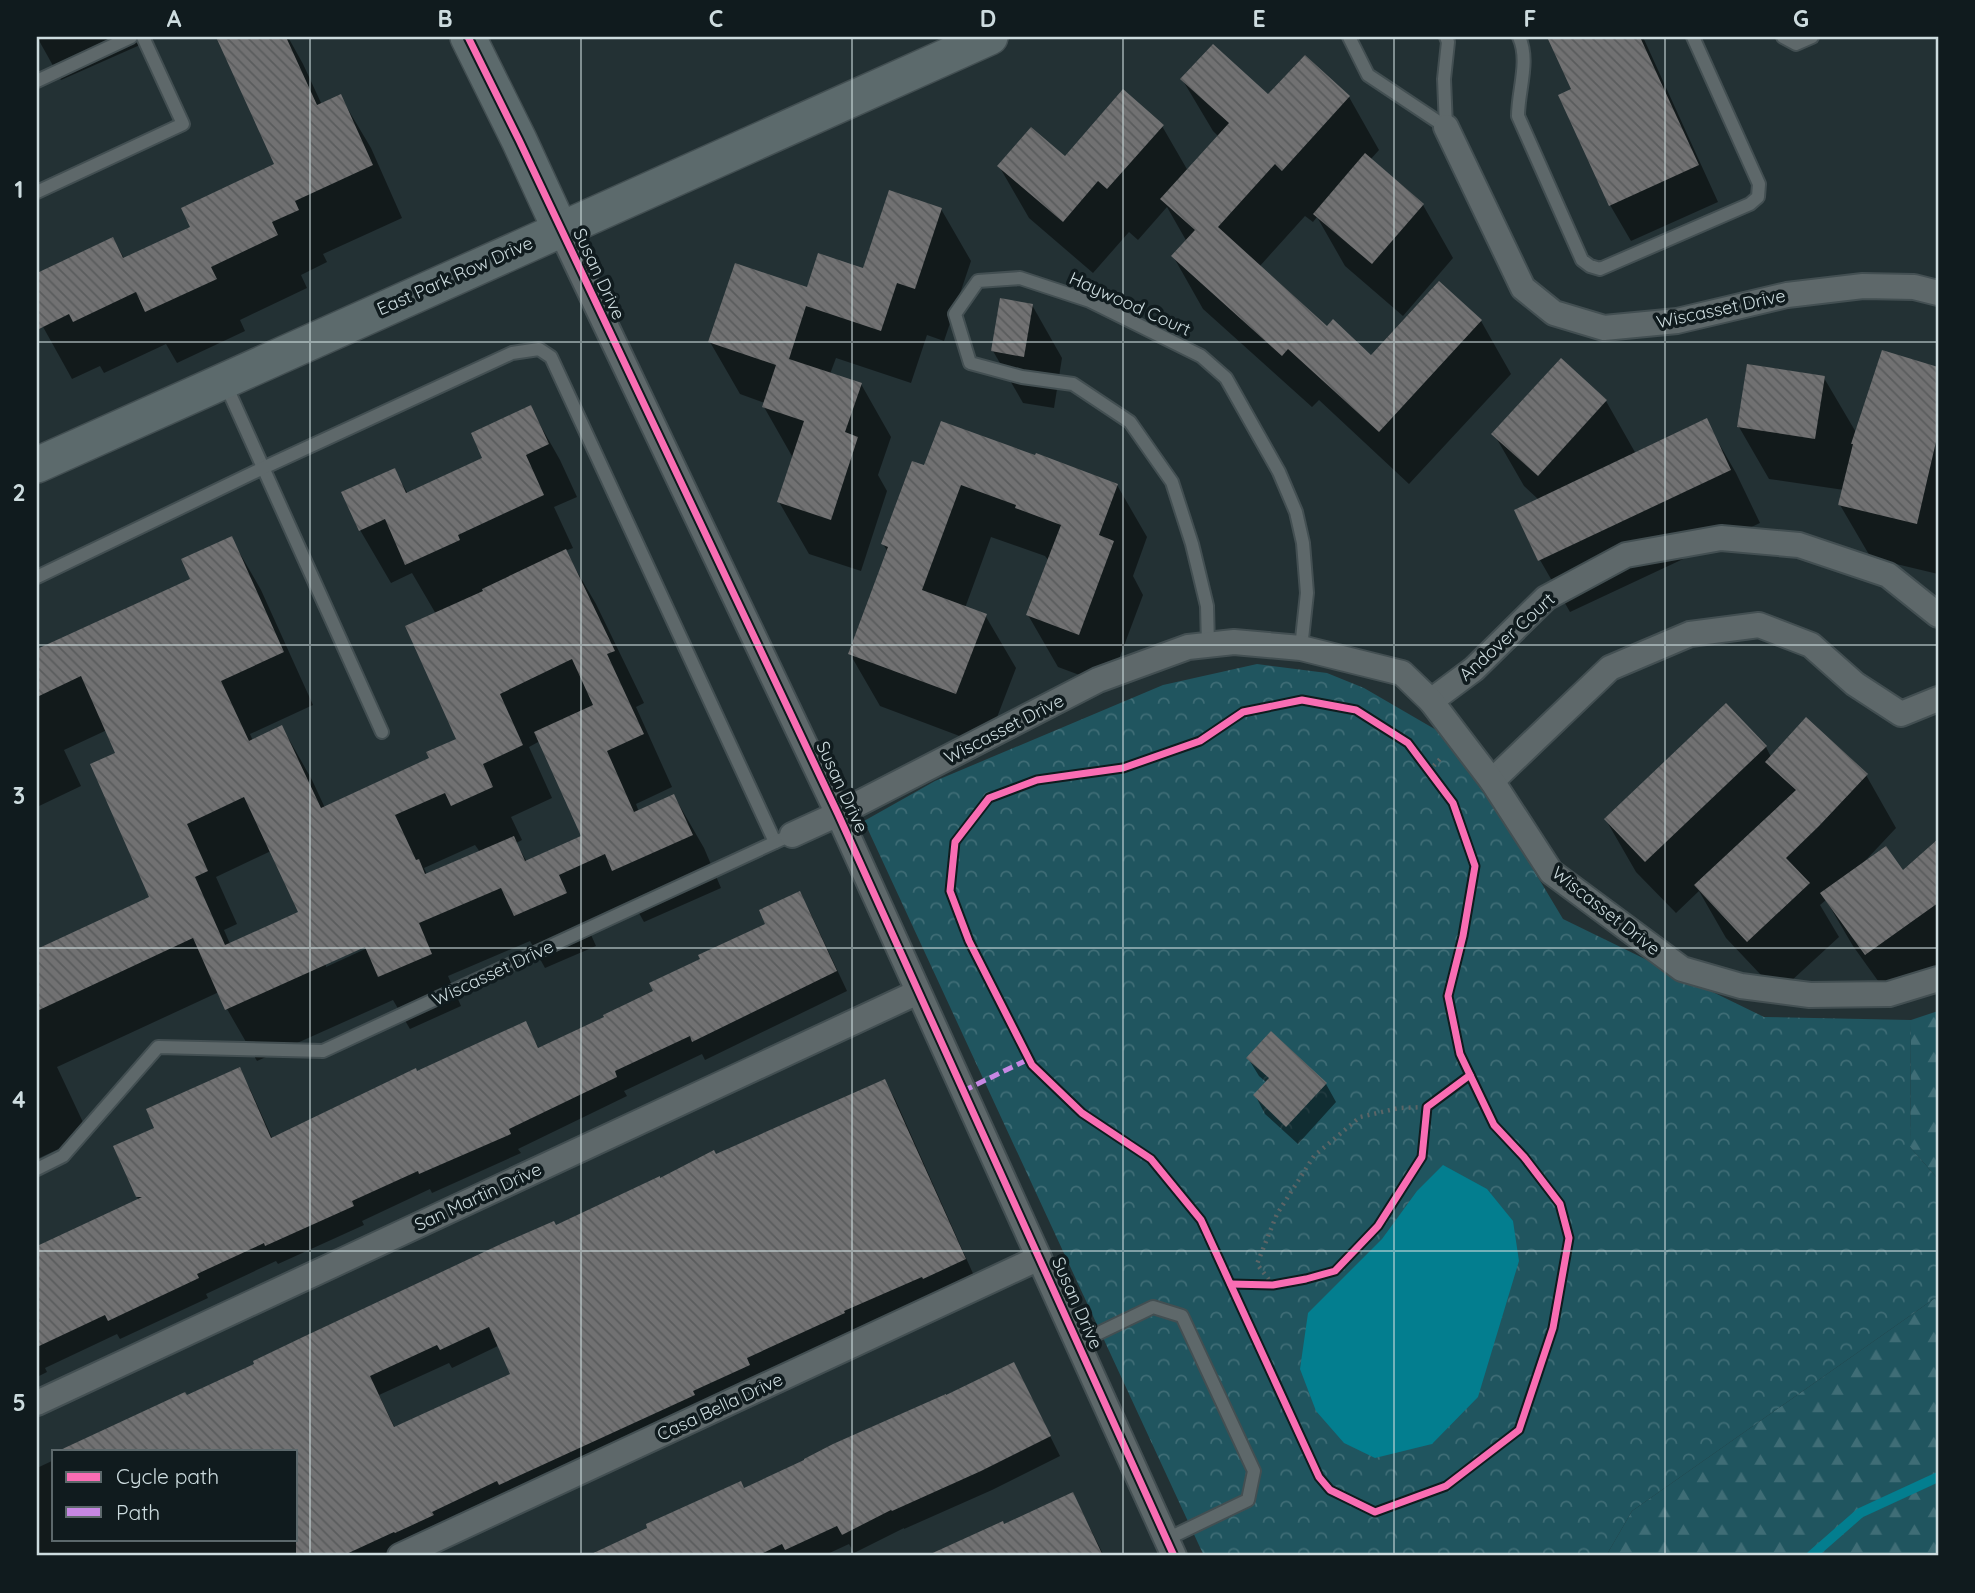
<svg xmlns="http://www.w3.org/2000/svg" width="1975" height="1593" viewBox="0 0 1975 1593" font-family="Quicksand,sans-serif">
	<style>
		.forest { fill: url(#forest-firs) }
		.park { fill: url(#park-crowns) }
		.water { fill: #037e8f }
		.shadow { fill: #0007; fill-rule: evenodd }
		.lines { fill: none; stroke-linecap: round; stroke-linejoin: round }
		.stream { stroke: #037e8f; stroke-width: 10 }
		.building { fill: url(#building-back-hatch); fill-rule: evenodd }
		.lane-casing { stroke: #434f52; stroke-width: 16 }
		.street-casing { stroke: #434f52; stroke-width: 28 }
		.secondary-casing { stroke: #434f52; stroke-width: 38 }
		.path { stroke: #5b6567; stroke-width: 4.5; stroke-dasharray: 2 5; stroke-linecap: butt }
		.lane { stroke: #5e686a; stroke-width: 12 }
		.street { stroke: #5e686a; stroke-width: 24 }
		.secondary { stroke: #5c6a6c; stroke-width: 35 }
		.quiet { stroke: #c787e3; stroke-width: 5; stroke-dasharray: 10 5; stroke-linecap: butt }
		.cycleway-casing { stroke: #101b1e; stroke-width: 11 }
		.cycleway { stroke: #f96db3; stroke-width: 7 }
		.grid { fill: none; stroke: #cddcdf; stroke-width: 2; stroke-opacity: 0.55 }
		.labels { text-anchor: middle; stroke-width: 7; stroke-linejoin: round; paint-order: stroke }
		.street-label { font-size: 18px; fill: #cddcdf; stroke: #101b1e }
		.neatline { fill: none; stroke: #cddcdf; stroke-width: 2.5 }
		.grid-label { font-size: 23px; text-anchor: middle; font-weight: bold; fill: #cddcdf }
	</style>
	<defs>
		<pattern id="forest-firs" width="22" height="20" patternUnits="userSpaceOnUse" patternTransform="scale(1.75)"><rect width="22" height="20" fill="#20555f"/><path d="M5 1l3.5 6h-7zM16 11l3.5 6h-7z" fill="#3f6d76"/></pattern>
		<pattern id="park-crowns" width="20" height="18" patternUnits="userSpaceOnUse" patternTransform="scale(1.75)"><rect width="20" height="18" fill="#20555f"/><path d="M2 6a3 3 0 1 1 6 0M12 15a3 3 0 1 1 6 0" fill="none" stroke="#3f6d76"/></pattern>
		<pattern id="building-back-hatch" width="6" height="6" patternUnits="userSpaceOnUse" patternTransform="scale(1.75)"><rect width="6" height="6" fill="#717172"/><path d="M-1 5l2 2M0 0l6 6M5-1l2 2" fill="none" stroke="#5a5c5d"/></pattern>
	</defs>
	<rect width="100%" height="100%" fill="#233134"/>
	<!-- forest -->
	<g class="forest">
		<polygon points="1938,1011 1938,1179 1910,1147 1911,1020"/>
		<polygon points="1938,1296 1938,1556 1606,1556 1632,1511"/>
	</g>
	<!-- park -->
	<polygon class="park" points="1257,664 1327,673 1364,688 1457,742 1563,919 1764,1017 1911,1020 1910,1147 1938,1179 1938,1296 1632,1511 1606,1556 1204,1556 864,821 935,781 1163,685"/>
	<!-- water -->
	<polygon class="water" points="1443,1165 1487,1189 1513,1221 1519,1261 1478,1397 1432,1444 1375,1458 1344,1443 1316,1411 1300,1369 1308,1313 1382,1239 1417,1191"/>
	<!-- shadow -->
	<g class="shadow">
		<polygon points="37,37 158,37 61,80"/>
		<polygon points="218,37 288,37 303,64 322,105 340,96 371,148 402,218 323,254 327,262 301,275 307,288 240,320 245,331 177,363 166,344 104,373 100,366 72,379 37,316 37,275 113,239 125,260 192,228 276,165"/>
		<polygon points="1549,37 1643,37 1718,202 1631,241 1610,205 1573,90"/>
		<polygon points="1182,79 1269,97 1349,97 1379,150 1370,160 1423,205 1453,258 1403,316 1345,266 1317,217 1313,222 1305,216 1259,267 1327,328 1371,357 1439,284 1481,321 1511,374 1409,484 1319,400 1312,407 1203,309 1173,256 1187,242 1167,207 1138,240 1129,232 1093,273 1029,218 999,166 1065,158 1162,126 1188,171 1219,137 1213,131"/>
		<polygon points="941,209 971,261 944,341 927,335 911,383 836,358 830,374 861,384 891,437 878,475 887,491 861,571 809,554 779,502 793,458 764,407 765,403 740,394 710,342 808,289 864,270"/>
		<polygon points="1032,305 1062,358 1054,408 1023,403 993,351"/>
		<polygon points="1883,352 1938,369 1938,574 1871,558 1840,505 1844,490 1769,479 1739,427 1824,378 1857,434"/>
		<polygon points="1606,401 1636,454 1706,421 1736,473 1760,523 1570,612 1540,560 1539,500 1524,486 1494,434"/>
		<path d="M530 407 560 460 577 497 554 507 573 548 565 551 596 604 644 703 636 707 672 787 636 804 639 812 674 796 704 848 721 888 644 922 635 906 588 928 596 946 545 968 530 941 448 976 461 1006 410 1029 393 1000 257 1061 227 1009 219 992 57 1067 89 1135 37 1159V943L40 950 152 898 118 753 107 730 64 750 81 786 37 807V657L192 580 231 538 261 590 313 705 250 734 253 741 282 727 312 780 325 808 431 759 459 740 436 614 412 573 391 583 360 530 394 470 408 494 485 459ZM540 741 583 837 527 862 516 843 522 840 511 817 552 798 529 747ZM475 845 480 852 427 875 424 868ZM271 851 300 913 230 944 224 930 237 924 216 877ZM372 942 374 945 326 967V963Z"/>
		<polygon points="925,467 1117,485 1147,537 1133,576 1143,595 1109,686 1058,667 1028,615 1049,561 1045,556 991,537 965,608 985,615 1016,668 986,746 880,706 850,654 888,552 883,544"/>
		<polygon points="1726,706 1766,747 1771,757 1866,775 1896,828 1865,861 1903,873 1938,841 1938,976 1896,1006 1853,946 1826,900 1820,905 1839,937 1778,993 1726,938 1699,891 1676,913 1636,872 1606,820"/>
		<polygon points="799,893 810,912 847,991 705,1060 702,1054 624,1091 627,1096 518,1149 521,1153 432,1193 430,1189 362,1221 364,1225 278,1264 276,1261 206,1294 208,1298 120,1339 117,1334 45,1368 47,1372 37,1377 37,1248 139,1201 115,1147 156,1128 239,1070 250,1089 273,1140 525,1023 539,1049 656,992 702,960 768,924"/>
		<polygon points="1248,1058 1326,1084 1336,1102 1298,1144 1265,1114 1255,1095 1267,1083 1259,1076"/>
		<path d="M884 1081 895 1099 975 1278 853 1330 854 1332 395 1556H37V1468L54 1460V1539H296V1451H73L556 1227ZM500 1345 512 1374 395 1428 379 1395 449 1363 452 1368Z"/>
		<polygon points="1014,1364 1060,1456 992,1490 904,1529 904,1528 854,1553 849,1544 823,1556 591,1556 650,1529 744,1490"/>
		<polygon points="1073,1494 1104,1556 939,1556 1004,1526"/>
	</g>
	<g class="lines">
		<!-- stream -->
		<polyline class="stream" points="1811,1556 1860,1513 1938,1477"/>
	</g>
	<!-- building -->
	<g class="building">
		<polygon points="216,37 286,37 317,105 341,94 373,165 295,201 299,210 272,222 278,235 211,267 217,279 145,312 136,292 73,322 69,314 37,330 37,273 113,237 123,258 190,227 181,208 274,164"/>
		<polygon points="1547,37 1640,37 1699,165 1609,206 1558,95 1571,89"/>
		<polygon points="1213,44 1268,94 1305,55 1350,96 1282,171 1275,164 1218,227 1327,326 1333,319 1371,355 1439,281 1482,320 1379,432 1288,349 1282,356 1171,256 1195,230 1160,199 1229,123 1180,79"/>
		<polygon points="1123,89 1164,125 1107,189 1098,181 1063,222 997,166 1031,127 1065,156"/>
		<polygon points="1365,153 1424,204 1372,264 1313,214"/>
		<polygon points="889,190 942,208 915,289 897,283 881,331 806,306 789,359 862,383 845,432 858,437 831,520 777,502 804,421 762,407 776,365 708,342 735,263 807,287 818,253 863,268"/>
		<polygon points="1000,298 1033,304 1024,357 991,351"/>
		<polygon points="1882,350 1938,367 1938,433 1917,524 1838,505 1853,444 1851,444"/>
		<polygon points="1561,358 1607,400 1538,476 1491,434"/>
		<polygon points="1747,364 1825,376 1815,439 1737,427"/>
		<polygon points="531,405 549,444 526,455 544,495 458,535 460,540 405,565 385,519 359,531 341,492 395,468 406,493 482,458 471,433"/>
		<polygon points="1707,418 1731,470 1538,561 1514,510"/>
		<polygon points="941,421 1035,455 1036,453 1118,484 1099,535 1114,541 1079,635 1026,615 1061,525 1015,508 1016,505 961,485 922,590 987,614 956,694 848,654 888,547 881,544 912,461 924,465"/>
		<path d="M232 536 284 652 221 681 249 741 282 725 321 808 429 758 426 752 456 739 405 626 483 591 482 589 566 549 615 651 607 654 644 734 607 751 634 812 674 794 693 835 612 871 605 854 559 875 567 893 514 916 501 888 419 923 432 954 378 977 365 947 225 1010 193 938 37 1011V949L149 897 90 764 115 753 81 676 37 697V649L190 579 181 559ZM572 659 593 705 534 732 581 836 525 861 514 836 425 874 419 859 416 860 395 815 445 793 451 806 493 787 483 764 523 745 500 694ZM244 797 298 912 225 945 195 877 208 871 187 824Z"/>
		<polygon points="1726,703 1767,746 1645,862 1604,819"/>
		<polygon points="1806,717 1868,774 1819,826 1786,858 1810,883 1747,942 1694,885 1796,790 1765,762"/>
		<polygon points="1938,839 1938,903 1865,955 1820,893 1886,846 1903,870"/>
		<polygon points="800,891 837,971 692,1042 690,1036 615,1071 617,1077 509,1129 511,1134 419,1174 418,1171 352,1201 354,1206 265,1246 264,1243 197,1274 199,1278 108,1321 105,1315 37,1347 37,1246 142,1197 136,1197 113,1146 154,1128 146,1109 240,1067 271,1138 416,1068 417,1071 526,1021 538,1048 604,1017 603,1015 653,991 649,983 700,959 698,955 765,924 759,910"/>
		<polygon points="1271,1031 1327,1083 1286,1127 1253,1095 1269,1078 1246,1058"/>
		<path d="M885 1079 966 1259 923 1279 922 1277 844 1311 845 1313 747 1358 750 1365 693 1391 695 1395 499 1485 497 1481 432 1512 434 1515 395 1533 394 1532 342 1556H296V1451H58L185 1392 187 1395 254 1364 253 1361 303 1337 501 1244 554 1221 556 1225 660 1176V1178L714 1150 716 1154ZM489 1327 510 1374 394 1427 370 1376 437 1345 440 1350Z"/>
		<polygon points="1014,1362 1051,1436 981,1471 892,1511 891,1510 842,1535 837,1526 785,1550 782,1544 757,1556 587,1556 647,1528 646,1524 741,1481 744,1488 804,1460 804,1459 833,1444 946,1394 946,1395"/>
		<polygon points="1073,1492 1103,1556 926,1556 1003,1521 1004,1524"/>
	</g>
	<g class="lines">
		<!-- lane casing -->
		<g class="lane-casing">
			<g id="lane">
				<polyline points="1349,37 1368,75 1446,127"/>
				<polyline points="1446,37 1448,42 1444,79 1446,127"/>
				<path d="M1519 37C1530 61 1518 90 1518 116L1582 260 1590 266 1600 269 1750 204 1758 197 1759 184 1693 37"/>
				<polyline points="1783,37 1796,44 1812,37"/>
				<polyline points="37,81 131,37"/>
				<polyline points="37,192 183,124 143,37"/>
				<polyline points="225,383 382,732"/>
				<polyline points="37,577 263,468 512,353 539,349 551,357 775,842"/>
				<polyline points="1208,645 1207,606 1192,544 1172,482 1130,422 1073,384 1022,377 970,363 955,314 978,281 1020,278 1090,301 1201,356 1226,378 1279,472 1296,512 1303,543 1307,593 1301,648"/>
				<polyline points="37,1169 63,1156 158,1047 323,1051 782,839"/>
				<polyline points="1078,1343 1153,1307 1182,1316 1254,1471 1248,1500 1167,1539"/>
			</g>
		</g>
		<!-- street casing -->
		<g class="street-casing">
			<g id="street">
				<polyline points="1446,127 1523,288 1554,313 1604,328 1677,321 1787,295 1863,286 1914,287 1938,293"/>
				<polyline points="560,229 838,814 1174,1556"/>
				<polyline points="1431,701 1474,669 1546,598 1626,555 1721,538 1799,545 1888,575 1938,615"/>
				<polyline points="1492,781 1610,668 1690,634 1759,625 1811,645 1855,684 1901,714 1938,699"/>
				<polyline points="792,835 838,814 1098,680 1188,647 1234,642 1301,648 1402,673 1431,701 1492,781 1551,872 1682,969 1741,986 1810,995 1889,994 1938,979"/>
				<polyline points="37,1403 918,992"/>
				<polyline points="400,1556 1039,1258"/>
			</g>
		</g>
		<!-- secondary casing -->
		<g class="secondary-casing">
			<g id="secondary">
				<polyline points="468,37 519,140 560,229"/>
				<polyline points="37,465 990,37"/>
			</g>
		</g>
		<!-- path -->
		<g class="path">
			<polyline points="1429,771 1440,759"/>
			<polyline points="1273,1285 1257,1264 1277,1214 1314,1156 1360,1117 1399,1108 1427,1107"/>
		</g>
		<!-- lane -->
		<use href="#lane" class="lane"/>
		<!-- street -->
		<use href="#street" class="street"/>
		<!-- secondary -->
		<use href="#secondary" class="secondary"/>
		<!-- quiet -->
		<polyline class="quiet" points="963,1091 1029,1059"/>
		<!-- cycleway casing -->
		<g class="cycleway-casing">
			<g id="cycleway">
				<polyline points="468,37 519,140 838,814 1174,1556"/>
				<polygon points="1302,700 1356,710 1408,743 1453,803 1475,866 1463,936 1448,996 1460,1054 1494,1125 1524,1157 1560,1204 1569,1238 1553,1328 1519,1430 1446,1486 1375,1512 1330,1490 1319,1477 1201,1220 1151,1159 1082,1113 1032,1065 969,941 950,891 955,842 989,798 1037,780 1123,768 1200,741 1243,712"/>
				<polyline points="1231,1284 1273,1285 1306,1279 1335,1271 1378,1226 1422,1157 1427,1107 1470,1075"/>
			</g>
		</g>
		<!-- cycleway -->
		<use href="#cycleway" class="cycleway"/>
	</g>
	<!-- grid -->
	<path class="grid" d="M310 37V1556M581 37V1556M852 37V1556M1123 37V1556M1394 37V1556M1665 37V1556M37 342H1938M37 645H1938M37 948H1938M37 1251H1938"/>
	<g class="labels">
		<!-- street labels -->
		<g class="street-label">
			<text transform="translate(599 274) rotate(65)" y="6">Susan Drive</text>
			<text transform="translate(455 276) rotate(-24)" y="6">East Park Row Drive</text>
			<text transform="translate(1130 304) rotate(24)" y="6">Haywood Court</text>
			<text transform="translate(1721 309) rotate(-12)" y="6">Wiscasset Drive</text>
			<text transform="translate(1507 637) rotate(-42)" y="6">Andover Court</text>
			<text transform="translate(1004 729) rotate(-27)" y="6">Wiscasset Drive</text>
			<text transform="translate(842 787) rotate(65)" y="6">Susan Drive</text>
			<text transform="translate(1606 911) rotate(38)" y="6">Wiscasset Drive</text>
			<text transform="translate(493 973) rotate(-25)" y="6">Wiscasset Drive</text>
			<text transform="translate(478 1197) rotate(-25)" y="6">San Martin Drive</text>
			<text transform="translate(1077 1303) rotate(66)" y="6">Susan Drive</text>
			<text transform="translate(720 1407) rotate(-25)" y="6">Casa Bella Drive</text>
		</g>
	</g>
	<!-- border -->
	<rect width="1975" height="1593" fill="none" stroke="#101b1e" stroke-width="77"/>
	<!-- legend -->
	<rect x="52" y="1450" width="245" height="91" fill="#101b1e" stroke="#5c686b" stroke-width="2"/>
	<rect x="66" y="1472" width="35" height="10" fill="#f96db3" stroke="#5c686b" stroke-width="2"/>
	<text x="116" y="1484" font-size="21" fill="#cddcdf">Cycle path</text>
	<rect x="66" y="1507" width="35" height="10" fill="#c787e3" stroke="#5c686b" stroke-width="2"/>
	<text x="116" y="1520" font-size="21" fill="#cddcdf">Path</text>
	<rect x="38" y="38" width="1899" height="1516" class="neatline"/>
	<g class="grid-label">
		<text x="174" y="27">A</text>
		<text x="445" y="27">B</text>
		<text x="716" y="27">C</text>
		<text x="988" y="27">D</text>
		<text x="1259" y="27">E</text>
		<text x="1530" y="27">F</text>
		<text x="1801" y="27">G</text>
		<text x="19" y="198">1</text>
		<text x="19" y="501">2</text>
		<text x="19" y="804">3</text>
		<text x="19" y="1108">4</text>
		<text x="19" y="1411">5</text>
	</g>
</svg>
